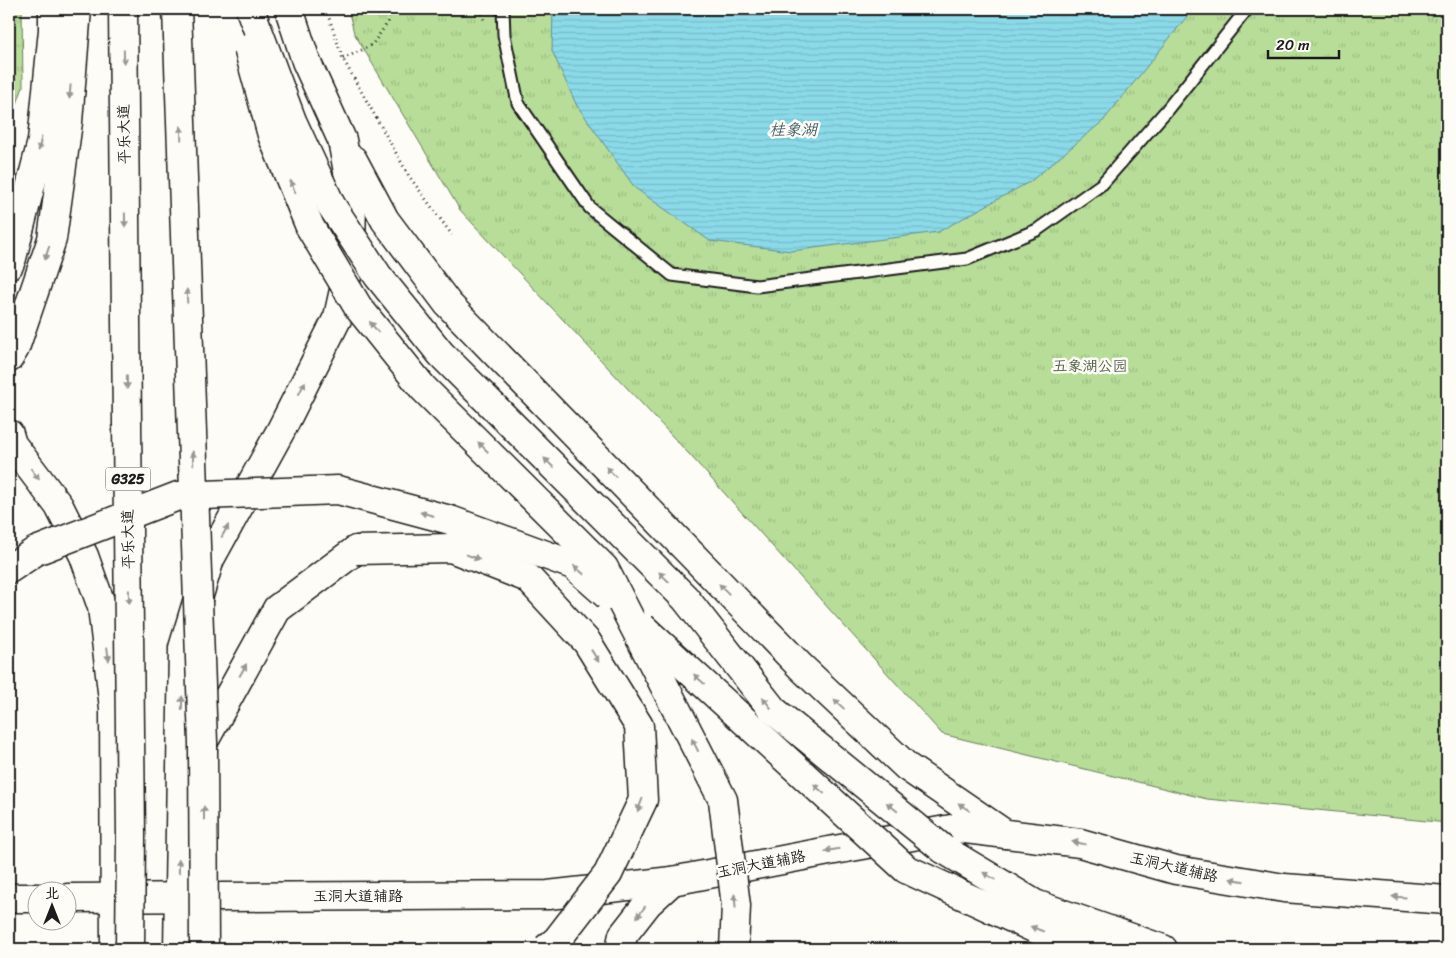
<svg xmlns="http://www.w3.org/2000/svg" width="1456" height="958" viewBox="0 0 1456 958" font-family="Sriracha,'LXGW WenKai TC',sans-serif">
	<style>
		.grass { fill: url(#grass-tufts); stroke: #6a7c5a }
		.water { fill: url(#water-rules); stroke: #5f8e97 }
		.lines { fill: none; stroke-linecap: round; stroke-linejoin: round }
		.service-casing { stroke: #1c1c1c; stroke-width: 15 }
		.tertiary-casing { stroke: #1c1c1c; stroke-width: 31 }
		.secondary-casing { stroke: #1c1c1c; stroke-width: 31 }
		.primary-casing { stroke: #1c1c1c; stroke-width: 31 }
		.path { stroke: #1c1c1c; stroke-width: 3; stroke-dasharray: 1 4; stroke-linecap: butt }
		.service { stroke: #fdfcf7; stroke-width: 11 }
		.tertiary { stroke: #fdfcf7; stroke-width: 28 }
		.secondary { stroke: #fdfcf7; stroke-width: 28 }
		.primary { stroke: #fdfcf7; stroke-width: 28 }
		.primary-bridge-casing { stroke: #1c1c1c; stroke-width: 31; stroke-linecap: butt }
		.trunk-bridge-casing { stroke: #1c1c1c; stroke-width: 31; stroke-linecap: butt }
		.primary-bridge { stroke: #fdfcf7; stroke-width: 28 }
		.trunk-bridge { stroke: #fdfcf7; stroke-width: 28 }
		.oneway { fill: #989794 }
		.labels { text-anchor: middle; stroke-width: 5; stroke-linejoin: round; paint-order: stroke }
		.shield { fill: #fdfcf7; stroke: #605f5e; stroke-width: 1 }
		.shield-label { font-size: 14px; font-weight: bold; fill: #1c1c1c }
		.street-label { font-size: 15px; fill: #1c1c1c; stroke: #fdfcf7 }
		.park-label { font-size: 15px; fill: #526047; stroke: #fdfcf7 }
		.water-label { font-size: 16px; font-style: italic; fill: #435e64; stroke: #fdfcf7 }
	</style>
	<defs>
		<pattern id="grass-tufts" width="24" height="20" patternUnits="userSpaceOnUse" patternTransform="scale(1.25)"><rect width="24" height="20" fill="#b7dd98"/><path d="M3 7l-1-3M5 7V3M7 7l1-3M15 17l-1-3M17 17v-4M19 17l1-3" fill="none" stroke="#9dbd82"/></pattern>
		<pattern id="water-rules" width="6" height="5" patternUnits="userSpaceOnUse" patternTransform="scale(1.25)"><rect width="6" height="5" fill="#8bdae9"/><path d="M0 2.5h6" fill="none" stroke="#77bac7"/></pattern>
	</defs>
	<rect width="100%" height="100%" fill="#fdfcf7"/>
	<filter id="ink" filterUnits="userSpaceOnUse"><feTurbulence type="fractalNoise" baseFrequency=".02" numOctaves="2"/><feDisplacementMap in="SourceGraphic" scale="10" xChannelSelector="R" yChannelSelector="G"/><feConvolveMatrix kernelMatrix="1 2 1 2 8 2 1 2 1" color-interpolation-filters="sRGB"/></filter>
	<g filter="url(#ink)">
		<!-- grass -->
		<g class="grass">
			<polygon points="9,9 22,9 23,87 9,126"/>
			<polygon points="348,9 1447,9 1447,823 1207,799 942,734 689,454 460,210 354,33"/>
		</g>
		<!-- water -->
		<polygon class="water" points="553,9 1193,9 1103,121 1031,181 938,232 791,251 710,241 635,188 576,104 552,51"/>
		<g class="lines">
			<!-- service casing -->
			<g class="service-casing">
				<polyline id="service" points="503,9 504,35 518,103 590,208 672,275 757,286 967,259 1037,230 1102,184 1166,111 1247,9"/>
			</g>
			<!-- tertiary casing -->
			<g class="tertiary-casing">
				<g id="tertiary">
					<polyline points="9,898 38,898"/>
					<polyline points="68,898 548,895 672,881 829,851 957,828 1080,843 1176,870 1284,888 1447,900"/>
					<polyline points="620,949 623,935 648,903 672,881"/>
				</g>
			</g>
			<!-- secondary casing -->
			<g class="secondary-casing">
				<g id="secondary">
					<polyline points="353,160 385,220 448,304 801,667 907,767 1005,834"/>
					<polyline points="9,265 12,258 42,141 53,30 53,9"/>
					<polyline points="9,434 12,444 59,506 84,556 102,607 114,708 115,949"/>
					<polyline points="178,949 183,648 210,559 281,430 338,317 351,258 352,193 342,140 306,61 289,9"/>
				</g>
			</g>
			<!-- primary casing -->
			<g class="primary-casing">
				<g id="primary">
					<polyline points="9,358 15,348 52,239 68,122 77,9"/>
					<polyline points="9,569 36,551"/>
					<polyline points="203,743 277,609 356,550"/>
					<polyline points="943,849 1035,904 1163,949"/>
					<polyline points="906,869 1040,931 1136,949"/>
				</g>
			</g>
			<!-- path -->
			<g class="path">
				<polyline points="326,9 343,59 409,176 452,235"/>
				<polyline points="480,9 484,20"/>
				<polyline points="343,59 372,45 388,22 389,9"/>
			</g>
			<!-- service -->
			<use href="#service" class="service"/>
			<!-- tertiary -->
			<use href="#tertiary" class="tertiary"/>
			<!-- secondary -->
			<use href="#secondary" class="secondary"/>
			<!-- primary -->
			<use href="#primary" class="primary"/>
			<!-- primary-bridge casing -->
			<g class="primary-bridge-casing">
				<g id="primary-bridge">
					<polyline points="250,9 292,121 331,205 378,276 441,354 685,598 773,710 943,849"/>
					<polyline points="248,48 272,135 310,227 358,307 423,388 604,568 723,800 736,906 734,949"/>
					<polyline points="356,550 451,548 528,578 587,642 639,726 643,800 608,874 557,940 546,949"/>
					<polyline points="36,551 178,496 338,490 450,520 573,565 608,596"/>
					<polyline points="642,627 906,869"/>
				</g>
			</g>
			<!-- trunk-bridge casing -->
			<g class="trunk-bridge-casing">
				<g id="trunk-bridge">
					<polyline points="123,9 131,836 130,949"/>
					<polyline points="177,9 203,743 204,949"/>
				</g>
			</g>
			<!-- primary-bridge -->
			<use href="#primary-bridge" class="primary-bridge"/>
			<!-- trunk-bridge -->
			<use href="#trunk-bridge" class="trunk-bridge"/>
		</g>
		<!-- one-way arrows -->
		<defs><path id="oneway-solid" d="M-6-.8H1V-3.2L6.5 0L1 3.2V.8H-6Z" transform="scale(1.25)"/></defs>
		<g class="oneway">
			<use href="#oneway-solid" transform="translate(124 57) rotate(89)"/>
			<use href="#oneway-solid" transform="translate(70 92) rotate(95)"/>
			<use href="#oneway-solid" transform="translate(181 133) rotate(-92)"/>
			<use href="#oneway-solid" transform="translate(40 144) rotate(102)"/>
			<use href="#oneway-solid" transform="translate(293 187) rotate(-112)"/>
			<use href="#oneway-solid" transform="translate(125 220) rotate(89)"/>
			<use href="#oneway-solid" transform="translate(47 253) rotate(108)"/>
			<use href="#oneway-solid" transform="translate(187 296) rotate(-92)"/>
			<use href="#oneway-solid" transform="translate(374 327) rotate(-129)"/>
			<use href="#oneway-solid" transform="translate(127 382) rotate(89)"/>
			<use href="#oneway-solid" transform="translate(302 388) rotate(-63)"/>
			<use href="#oneway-solid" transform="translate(483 447) rotate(-135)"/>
			<use href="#oneway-solid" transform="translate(193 458) rotate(-92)"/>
			<use href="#oneway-solid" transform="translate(549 463) rotate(-135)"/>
			<use href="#oneway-solid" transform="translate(611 472) rotate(-134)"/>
			<use href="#oneway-solid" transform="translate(35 474) rotate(53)"/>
			<use href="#oneway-solid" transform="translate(427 514) rotate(-165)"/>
			<use href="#oneway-solid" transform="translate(225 531) rotate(-61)"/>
			<use href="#oneway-solid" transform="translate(473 557) rotate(21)"/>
			<use href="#oneway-solid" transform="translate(579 570) rotate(-139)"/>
			<use href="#oneway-solid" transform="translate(664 577) rotate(-135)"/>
			<use href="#oneway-solid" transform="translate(724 589) rotate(-134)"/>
			<use href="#oneway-solid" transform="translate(129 597) rotate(89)"/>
			<use href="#oneway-solid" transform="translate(108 654) rotate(83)"/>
			<use href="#oneway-solid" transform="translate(595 656) rotate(58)"/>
			<use href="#oneway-solid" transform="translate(243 670) rotate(-61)"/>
			<use href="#oneway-solid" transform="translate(699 679) rotate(-138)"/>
			<use href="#oneway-solid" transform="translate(182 703) rotate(-89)"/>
			<use href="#oneway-solid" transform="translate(767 703) rotate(-128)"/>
			<use href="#oneway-solid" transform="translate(839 704) rotate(-137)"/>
			<use href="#oneway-solid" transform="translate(695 745) rotate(-117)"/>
			<use href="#oneway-solid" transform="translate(819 789) rotate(-138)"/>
			<use href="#oneway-solid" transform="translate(640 805) rotate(111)"/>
			<use href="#oneway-solid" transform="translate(892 807) rotate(-141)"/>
			<use href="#oneway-solid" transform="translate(964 807) rotate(-146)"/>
			<use href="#oneway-solid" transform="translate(204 813) rotate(-90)"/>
			<use href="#oneway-solid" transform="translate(1079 843) rotate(-169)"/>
			<use href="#oneway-solid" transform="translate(832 850) rotate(170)"/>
			<use href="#oneway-solid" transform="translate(179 866) rotate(-89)"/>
			<use href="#oneway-solid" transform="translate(989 876) rotate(-149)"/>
			<use href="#oneway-solid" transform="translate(1237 880) rotate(-171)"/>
			<use href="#oneway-solid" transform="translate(1399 897) rotate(-176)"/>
			<use href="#oneway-solid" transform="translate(735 901) rotate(-95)"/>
			<use href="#oneway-solid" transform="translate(641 912) rotate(127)"/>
			<use href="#oneway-solid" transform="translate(1037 929) rotate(-159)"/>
		</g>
	</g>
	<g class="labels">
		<!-- shield labels -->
		<rect class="shield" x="105.5" y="467.5" width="45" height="23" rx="4"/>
		<g class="shield-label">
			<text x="128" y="484">G325</text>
		</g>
		<!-- street labels -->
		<g class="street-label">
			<text transform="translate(124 134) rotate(-91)" y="5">平乐大道</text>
			<text transform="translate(128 539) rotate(-91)" y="5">平乐大道</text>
			<text transform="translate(761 864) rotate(-11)" y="5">玉洞大道辅路</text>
			<text transform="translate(1174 867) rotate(13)" y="5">玉洞大道辅路</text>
			<text x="358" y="901">玉洞大道辅路</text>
		</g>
		<!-- park labels -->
		<g class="park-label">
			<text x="1090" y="371">五象湖公园</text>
		</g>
		<!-- water labels -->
		<g class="water-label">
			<text x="793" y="135">桂象湖</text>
		</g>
	</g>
	<!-- margin -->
	<rect width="1456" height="958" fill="none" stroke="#fdfcf7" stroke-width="30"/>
	<rect x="15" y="15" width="1426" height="928" fill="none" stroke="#1c1c1c" stroke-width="2" filter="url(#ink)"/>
	<!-- north arrow -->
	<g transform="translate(52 906)"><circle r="24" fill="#fdfcf7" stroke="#a3a29f"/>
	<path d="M0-4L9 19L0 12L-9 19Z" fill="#1c1c1c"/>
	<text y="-8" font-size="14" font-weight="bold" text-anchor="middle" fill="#1c1c1c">北</text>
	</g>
	<!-- scale -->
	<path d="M1268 50v8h71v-8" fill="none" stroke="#1c1c1c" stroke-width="2.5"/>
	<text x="1276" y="50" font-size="15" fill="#1c1c1c" stroke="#fdfcf7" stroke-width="4" paint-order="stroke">20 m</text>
</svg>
